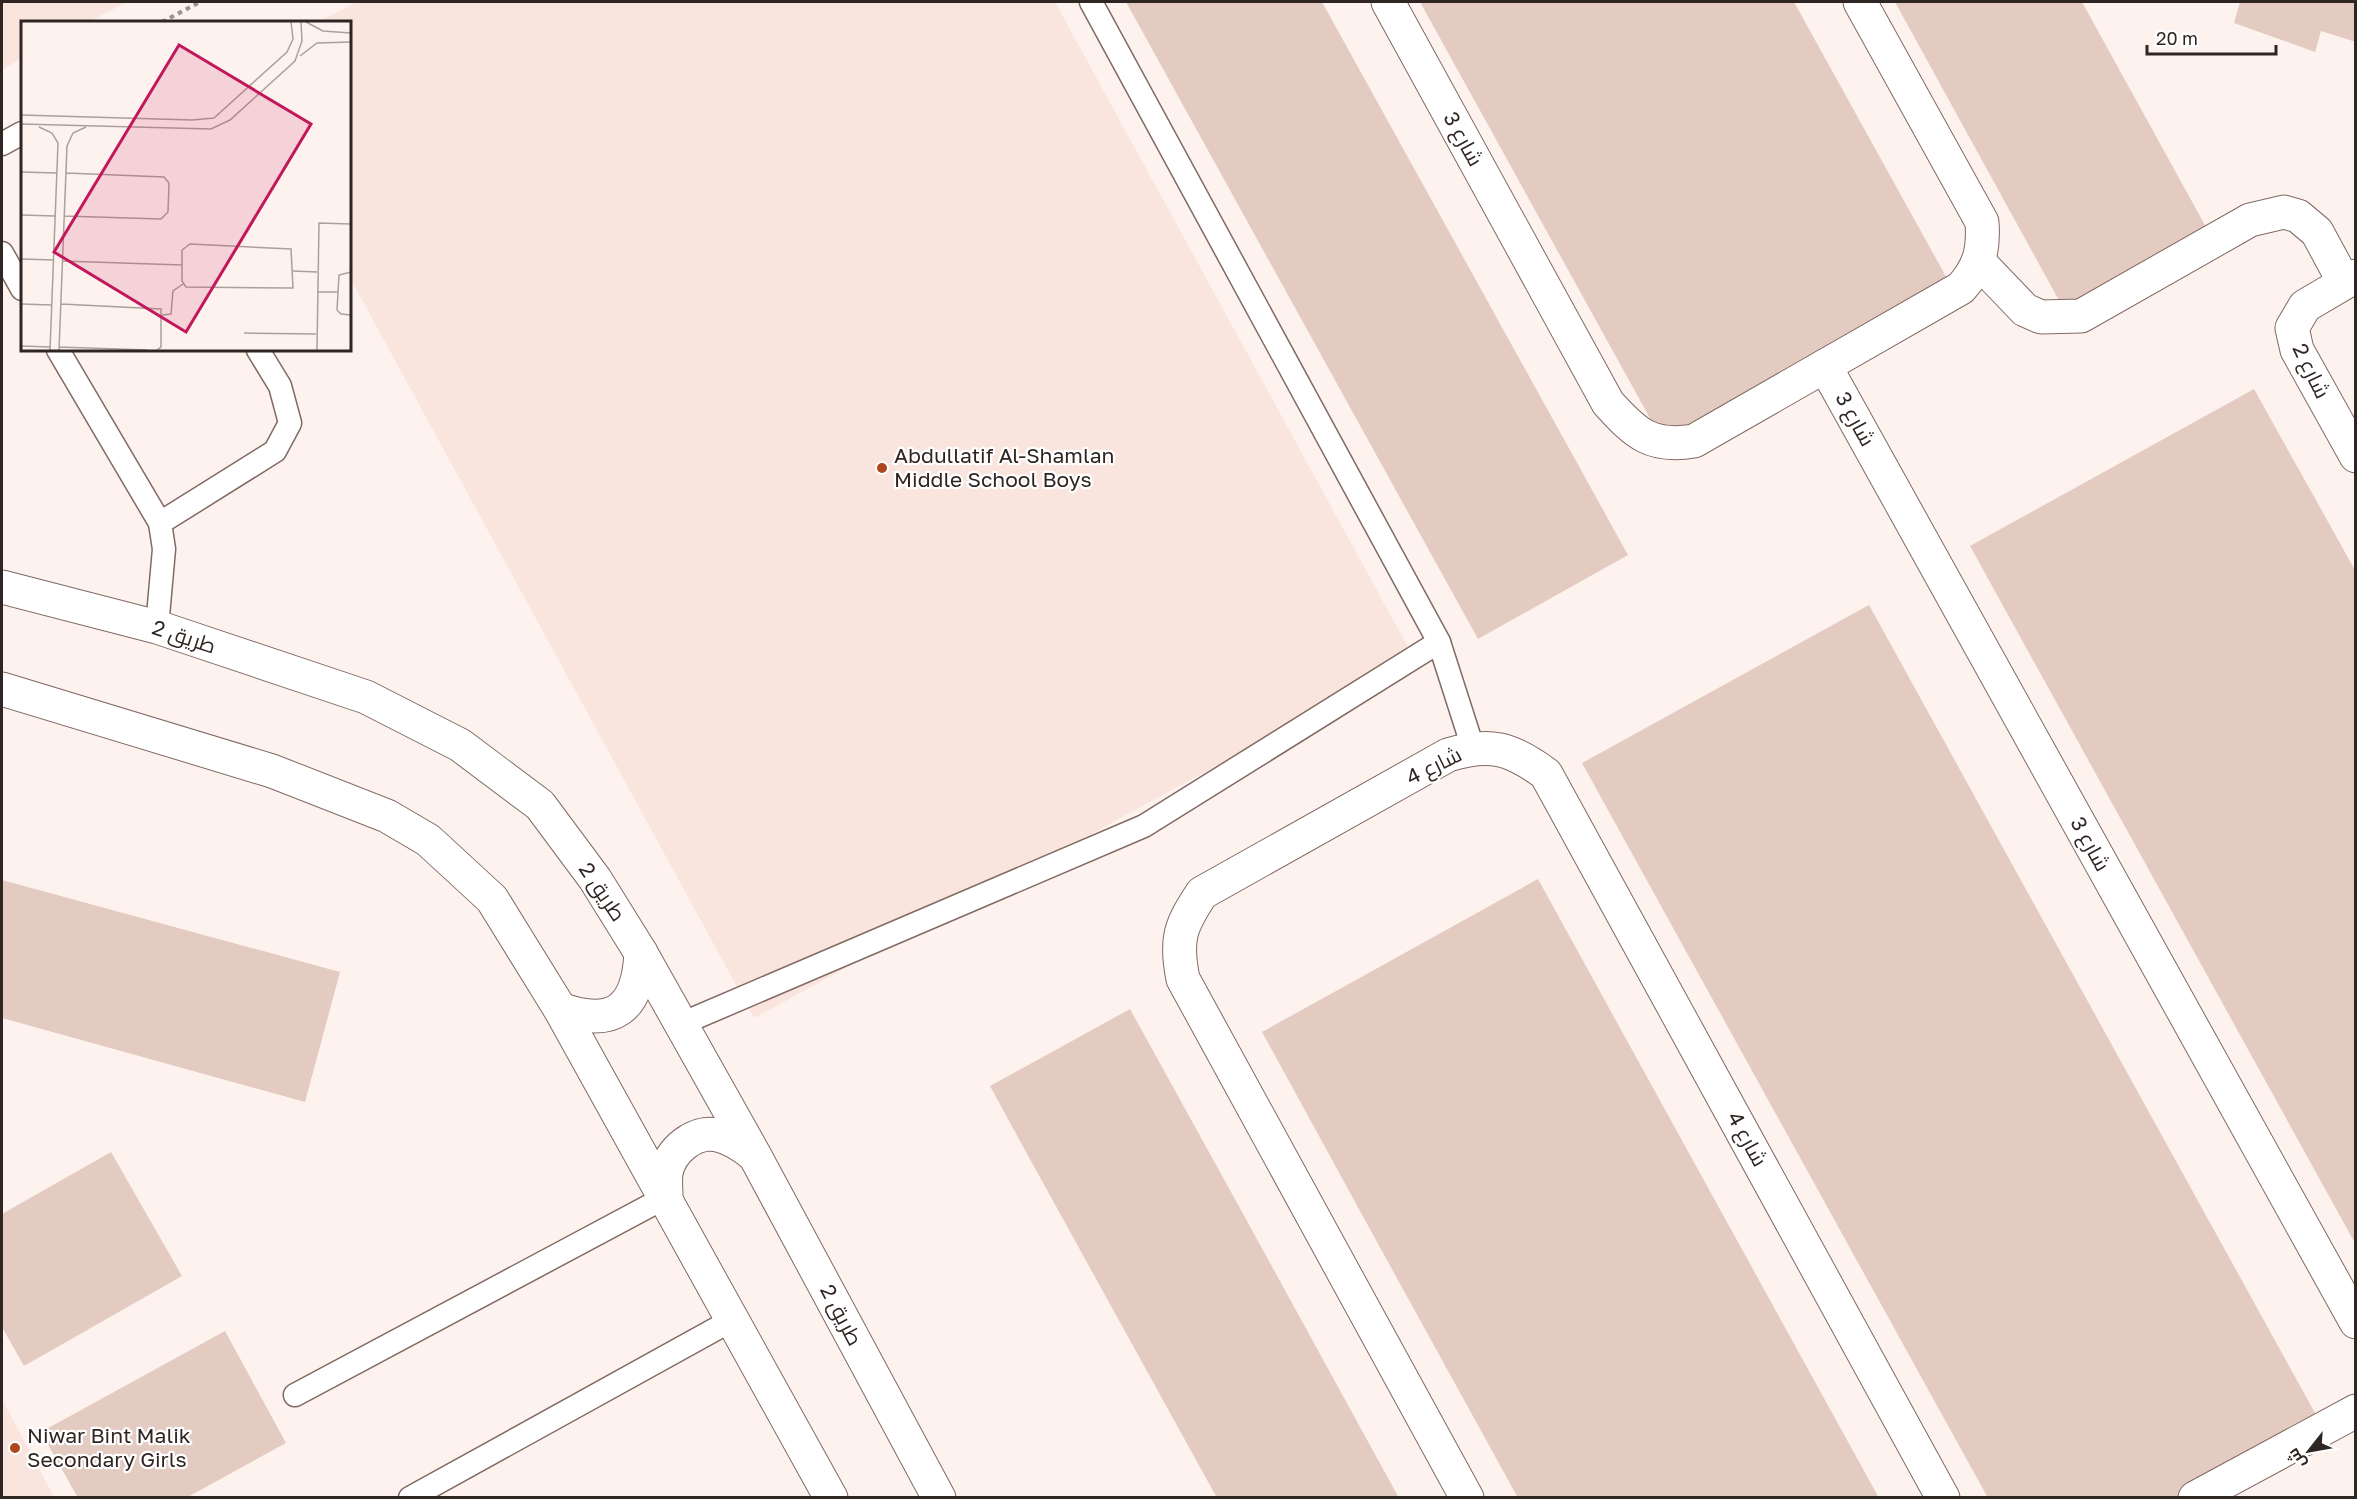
<svg xmlns="http://www.w3.org/2000/svg" width="2357" height="1499" viewBox="0 0 2357 1499" font-family="'Golos Text',Cairo,sans-serif">
	<style>
		.built { fill: #fae5de }
		.building { fill: #e4cbc2 }
		.lines { fill: none; stroke-linecap: round; stroke-linejoin: round }
		.lane-casing { stroke: #816a62; stroke-width: 25 }
		.street-casing { stroke: #816a62; stroke-width: 35 }
		.secondary-casing { stroke: #816a62; stroke-width: 35 }
		.path { stroke: #9c918e; stroke-width: 4; stroke-dasharray: 4.5 4.5; stroke-linecap: butt }
		.lane { stroke: #fff; stroke-width: 22 }
		.street { stroke: #fff; stroke-width: 33 }
		.secondary { stroke: #fff; stroke-width: 33 }
		.poi-dot { fill: #ad471d; stroke: #fff; stroke-width: 2 }
		.labels { text-anchor: middle; stroke-width: 4.5; stroke-linejoin: round; paint-order: stroke }
		.street-label { font-size: 21px; fill: #2f2522; stroke: #fff }
		.poi-label { font-size: 21px; fill: #2f2522; stroke: #fff; text-anchor: start }
		.inset-road { fill: none; stroke: #aba09c; stroke-width: 1.5 }
		.view { fill: #c2185b; fill-opacity: 0.15; stroke: #c2185b; stroke-width: 3 }
		.inset-edge { fill: none; stroke: #2f2522; stroke-width: 3 }
	</style>
	<rect width="100%" height="100%" fill="#fdf2ee"/>
	<!-- built -->
	<g class="built">
		<polygon points="2,2 127,2 88,22 22,22 22,58 2,70"/>
		<polygon points="357,2 1055,2 1414,658 754,1018 350,278 350,22 318,22"/>
		<polygon points="2,1399 54,1497 2,1497"/>
	</g>
	<!-- building -->
	<g class="building">
		<polygon points="1126,2 1322,2 1628,555 1478,639"/>
		<polygon points="1420,2 1794,2 1949,282 1662,440"/>
		<polygon points="1895,2 2082,2 2211,236 2067,315"/>
		<polygon points="2240,2 2356,2 2356,42 2321,31 2315,52 2234,23"/>
		<polygon points="2254,389 2356,572 2356,1245 1970,546"/>
		<polygon points="1869,605 2320,1422 2185,1498 1988,1498 1582,763"/>
		<polygon points="1538,879 1690,1155 1879,1498 1518,1498 1377,1242 1262,1032"/>
		<polygon points="2,880 340,972 305,1102 2,1018"/>
		<polygon points="1130,1009 1247,1221 1399,1498 1217,1498 1026,1152 990,1086"/>
		<polygon points="111,1152 182,1276 24,1366 2,1327 2,1214"/>
		<polygon points="225,1331 286,1443 186,1498 78,1498 41,1432"/>
	</g>
	<g class="lines">
		<!-- lane casing -->
		<g class="lane-casing">
			<g id="lane">
				<polyline points="1091,2 1439,642 1473,748"/>
				<polyline points="2,144 22,133"/>
				<polyline points="2,253 22,289"/>
				<polyline points="58,350 160,523 164,549 157,627"/>
				<polyline points="160,523 275,451 290,423 280,386 258,350"/>
				<polyline points="681,1024 1144,826 1439,642"/>
				<polyline points="295,1395 666,1197"/>
				<polyline points="410,1498 732,1320"/>
			</g>
		</g>
		<!-- street casing -->
		<g class="street-casing">
			<g id="street">
				<path d="M1388 2 1608 403C1636 434 1651 448 1694 441L1961 288C1980 267 1984 249 1982 222L1860 2"/>
				<polyline points="1979,262 2025,310 2041,317 2081,316 2250,220 2284,212 2298,216 2317,232 2344,282"/>
				<polyline points="2356,276 2305,306 2292,328 2297,350 2356,456"/>
				<polyline points="1825,366 2356,1322"/>
				<path d="M1467 1498 1183 979C1175 939 1180 926 1202 893L1448 755C1490 742 1511 748 1546 774L1943 1498"/>
			</g>
		</g>
		<!-- secondary casing -->
		<g class="secondary-casing">
			<g id="secondary">
				<polyline points="2,587 157,627 366,697 460,745 540,805 595,879 641,953 755,1156 939,1498"/>
				<polyline points="2,689 272,771 387,816 428,840 492,899 560,1009 831,1498"/>
				<path d="M560 1009C614 1028 638 1009 641 953"/>
				<path d="M666 1197C666 1189 665 1181 666 1173 670 1151 694 1130 717 1135 732 1138 743 1146 754 1155"/>
				<polyline points="2195,1498 2356,1411"/>
			</g>
		</g>
		<!-- path -->
		<polyline class="path" points="162,22 200,2"/>
		<!-- lane -->
		<use href="#lane" class="lane"/>
		<!-- street -->
		<use href="#street" class="street"/>
		<!-- secondary -->
		<use href="#secondary" class="secondary"/>
	</g>
	<!-- markers -->
	<g class="poi-dot">
		<circle cx="882" cy="468" r="6"/>
		<circle cx="15" cy="1448" r="6"/>
	</g>
	<g class="labels">
		<!-- street labels -->
		<g class="street-label">
			<text transform="translate(1463 139) rotate(61)" y="7">شارع 3</text>
			<text transform="translate(2311 371) rotate(64)" y="7">شارع 2</text>
			<text transform="translate(1855 419) rotate(61)" y="7">شارع 3</text>
			<text transform="translate(184 637) rotate(18)" y="7">طريق 2</text>
			<text transform="translate(1434 766) rotate(-26)" y="7">شارع 4</text>
			<text transform="translate(2090 844) rotate(61)" y="7">شارع 3</text>
			<text transform="translate(602 892) rotate(56)" y="7">طريق 2</text>
			<text transform="translate(1747 1139) rotate(61)" y="7">شارع 4</text>
			<text transform="translate(841 1315) rotate(62)" y="7">طريق 2</text>
		</g>
		<!-- poi labels -->
		<g class="poi-label">
			<text x="894" y="463">Abdullatif Al-Shamlan<tspan x="894" dy="24">Middle School Boys</tspan></text>
			<text x="27" y="1443">Niwar Bint Malik<tspan x="27" dy="24">Secondary Girls</tspan></text>
		</g>
	</g>
	<!-- overview -->
	<g transform="translate(21 21)">
		<rect width="330" height="330" fill="#fdf2ee"/>
		<path class="inset-road" d="M285 1 302 10 330 12M279 35 296 22 330 21M0 94 171 99 193 97 266 31 272 18 270 1M0 103 190 108 209 99 274 40 281 20 280 1M18 106 31 112 37 122 29 329M0 151 36 152M0 194 34 195M43 195 140 198 147 191 148 162 143 156 45 152M169 223 270 228 272 267 165 266 161 260V229ZM0 238 33 239M41 240 161 244M272 250 296 251M330 251 318 254 316 289 320 293 330 294M296 271H317M0 283 31 284M40 283 140 288V326L136 329M141 294 150 293 152 270 162 263M223 312 295 313M0 325 30 326M38 326 126 329M38 329 46 125 52 112 65 106M296 329 298 202 330 203"/>
		<path class="view" d="M158 24 290 103 165 311 33 231Z"/>
		<rect width="330" height="330" class="inset-edge"/>
	</g>
	<!-- border -->
	<rect width="2357" height="1499" fill="none" stroke="#2f2522" stroke-width="6"/>
	<!-- north arrow -->
	<g transform="translate(2309 1451) rotate(239)" stroke="#ffffff" stroke-width="4.5" paint-order="stroke">
	<path d="M0-4.5L10 22L0 15L-10 22Z" fill="#2f2522"/>
	<text y="-9" font-size="16" font-weight="bold" text-anchor="middle" fill="#2f2522">ش</text>
	</g>
	<!-- scale -->
	<path d="M2147 45v9h129v-9" fill="none" stroke="#2f2522" stroke-width="3"/>
	<text x="2156" y="45" font-size="18" fill="#2f2522" stroke="#ffffff" stroke-width="4.5" paint-order="stroke">20 m</text>
</svg>
